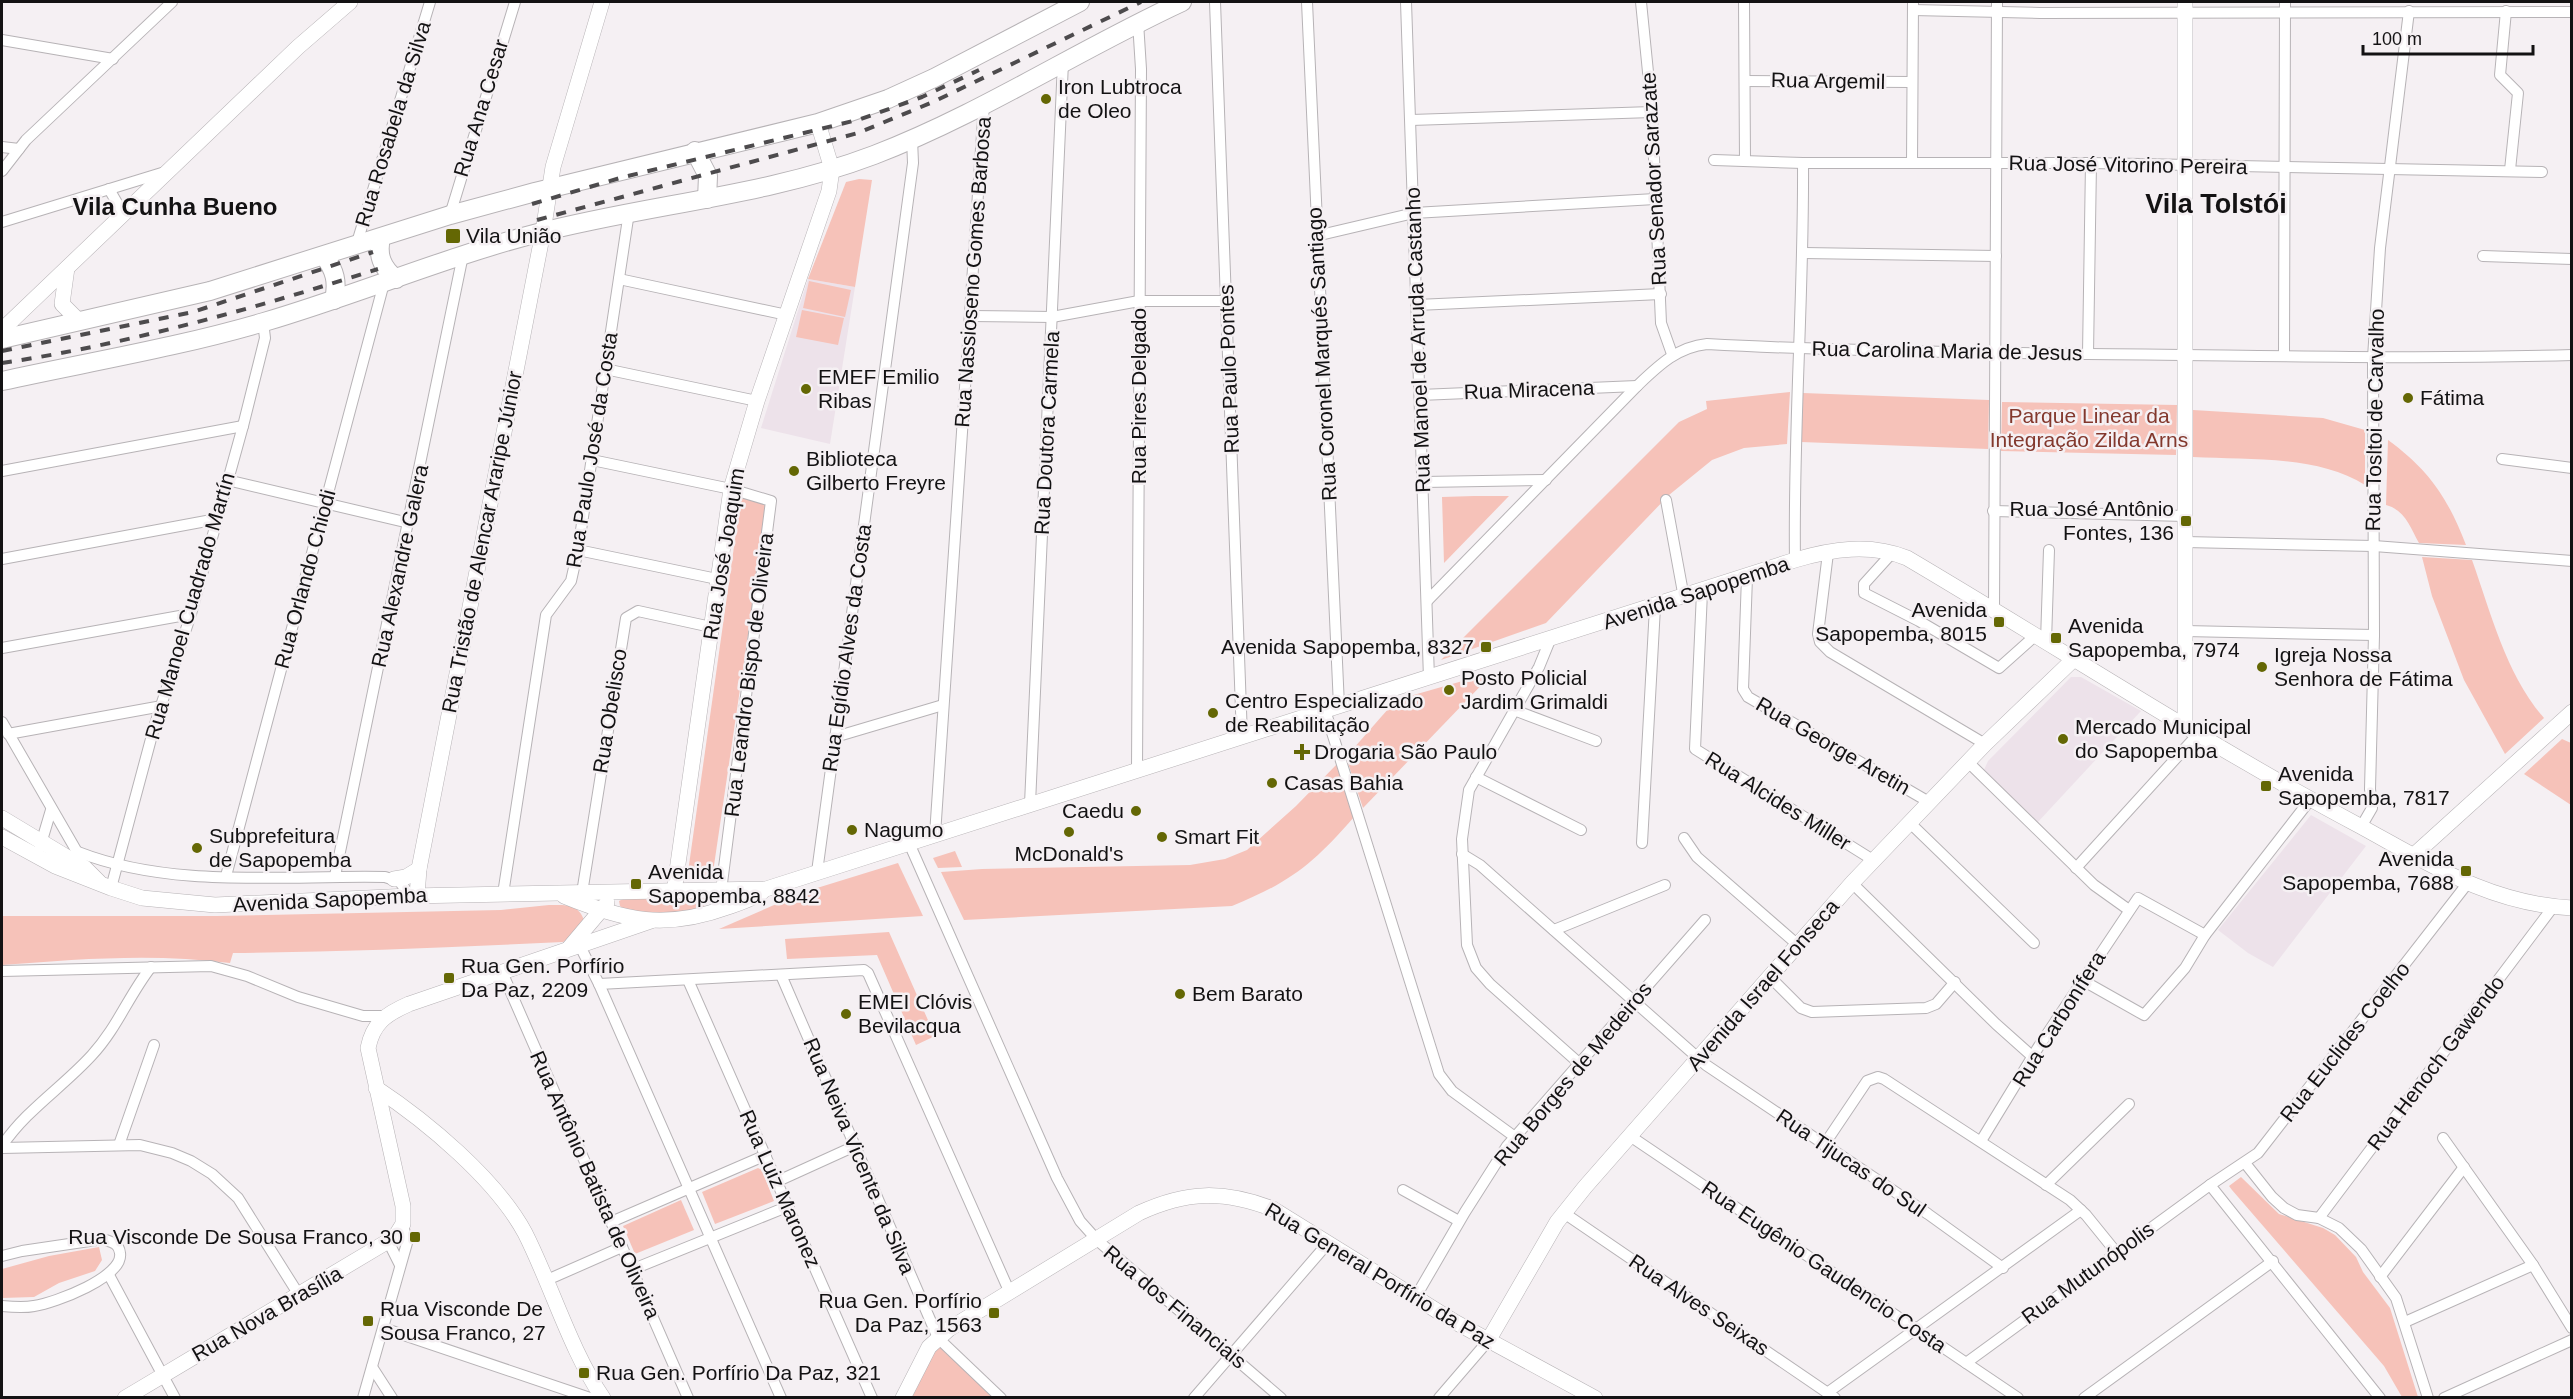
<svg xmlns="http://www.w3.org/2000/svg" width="2573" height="1399" viewBox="0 0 2573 1399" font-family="Arial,sans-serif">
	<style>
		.built { fill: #ede2ea }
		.green { fill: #f6c2b9 }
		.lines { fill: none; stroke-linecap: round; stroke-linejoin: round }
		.street-casing { stroke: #b7b3b6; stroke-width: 12 }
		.secondary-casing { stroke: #b7b3b6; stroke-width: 16 }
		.primary-casing { stroke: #b7b3b6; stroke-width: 20 }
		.street { stroke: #fff; stroke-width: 10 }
		.secondary { stroke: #fff; stroke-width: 15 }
		.primary { stroke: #fff; stroke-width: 18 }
		.rail { stroke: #4d4b4d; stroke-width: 4; stroke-dasharray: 10 10; stroke-linecap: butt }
		.poi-dot { fill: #646704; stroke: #f5f0f3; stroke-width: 2 }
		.labels { text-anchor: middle; stroke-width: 5; stroke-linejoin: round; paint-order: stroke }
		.street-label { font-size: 21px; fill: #131213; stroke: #f5f0f3 }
		.poi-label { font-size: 21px; fill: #131213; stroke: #f5f0f3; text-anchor: start }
		.park-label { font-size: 21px; fill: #83382d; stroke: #f5f0f3 }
		.quarter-label { font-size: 24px; font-weight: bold; fill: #131213; stroke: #f5f0f3 }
		.district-label { font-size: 27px; font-weight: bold; fill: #131213; stroke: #f5f0f3 }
	</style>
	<rect width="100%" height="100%" fill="#f5f0f3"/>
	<!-- built -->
	<g class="built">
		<polygon points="808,279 855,287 830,444 761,428"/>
		<polygon points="2071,677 2081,677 2141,711 2037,823 1984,770 1988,761"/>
		<polygon points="2311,815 2366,846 2273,967 2248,953 2218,930"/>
	</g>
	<!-- green -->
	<g class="green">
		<polygon points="859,179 872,180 855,287 808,279 846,182"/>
		<polygon points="809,281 851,290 845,317 803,308"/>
		<polygon points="802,310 844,318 838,345 796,337"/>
		<polygon points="1790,392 1787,444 1744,448 1712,460 1669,495 1546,623 1441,660 1679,422 1707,409 1706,401"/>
		<polygon points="1803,393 1989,400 1988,449 1801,442"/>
		<polygon points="2002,402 2177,405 2176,455 2001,451"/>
		<path d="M2193 410 2323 418 2365 430V485C2318 455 2248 460 2193 457Z"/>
		<path d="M2388 440C2429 470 2448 498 2466 545L2419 543C2410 527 2405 510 2386 505Z"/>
		<polygon points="1474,496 1509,496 1444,563 1442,497"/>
		<polygon points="741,497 764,500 767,506 712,879 687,879"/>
		<path d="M2422 557 2472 560C2491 613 2506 675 2544 718L2505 754 2464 680 2432 596Z"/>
		<polygon points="1494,672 1363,808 1346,757 1396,700"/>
		<polygon points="2562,739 2571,743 2571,805 2524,774"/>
		<path d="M1337 764 1354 817C1313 864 1291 882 1232 906L964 920 941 872 982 869 1190 865 1225 859 1247 850 1296 806Z"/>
		<polygon points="955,851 962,867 938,868 933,858"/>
		<polygon points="898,863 923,916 719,929 804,892"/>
		<path d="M629 896 704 898 706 903 701 910C680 913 638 922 620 906L619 901Z"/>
		<path d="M549 905C565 905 578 903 584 920L570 937 563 942C453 947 343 952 233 953L230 963C154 953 77 959 2 965V916H217L501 910Z"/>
		<polygon points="889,932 935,1036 916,1045 877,955 787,959 785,939"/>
		<polygon points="758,1168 762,1170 774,1201 715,1224 702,1192"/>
		<polygon points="2241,1177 2279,1214 2323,1228 2335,1235 2356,1257 2363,1272 2390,1308 2418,1397 2402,1397 2384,1366 2232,1190 2229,1186"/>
		<polygon points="681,1200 694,1230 635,1254 623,1226"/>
		<polygon points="99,1247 102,1260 95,1271 59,1283 34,1297 2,1298 2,1269 49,1256"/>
		<polygon points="938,1338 1001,1398 907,1398"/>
	</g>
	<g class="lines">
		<!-- street casing -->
		<g class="street-casing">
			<g id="street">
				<polyline points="1215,2 1242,737"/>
				<polyline points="1307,2 1339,706"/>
				<polyline points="1406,2 1429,678"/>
				<polyline points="1641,2 1652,112 1661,323 1672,354"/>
				<polyline points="1744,2 1745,161"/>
				<polyline points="1913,10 2040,13 2572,12"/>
				<polyline points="2506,11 2500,75 2518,93 2510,170"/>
				<polyline points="2,40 113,59"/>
				<polyline points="1745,81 1912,82"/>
				<polyline points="1411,120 1652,112"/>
				<polyline points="2,147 19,149"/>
				<polyline points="1714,160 1803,163 2091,163 2542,172"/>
				<polyline points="1912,163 1913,2"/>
				<polyline points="2,171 26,140 172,2"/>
				<polyline points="109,189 124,215"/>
				<polyline points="450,215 515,2"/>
				<polyline points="2,222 165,172"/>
				<polyline points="1316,236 1414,213 1655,199"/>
				<polyline points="356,246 430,2"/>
				<polyline points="1804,253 1996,256"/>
				<polyline points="2483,256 2572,259"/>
				<polyline points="619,279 787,315"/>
				<polyline points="1417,305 1661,294"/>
				<polyline points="970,316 1052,317 1139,301 1226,301"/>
				<polyline points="2088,354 2091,163"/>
				<polyline points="2284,356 2285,2"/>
				<polyline points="605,369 757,401"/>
				<polyline points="1420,395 1637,386"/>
				<polyline points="2502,459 2572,468"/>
				<polyline points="592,460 731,489 771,501 721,891"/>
				<polyline points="2,471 243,426"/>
				<polyline points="227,480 409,523"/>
				<polyline points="1424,482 1546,480"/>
				<polyline points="1666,500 1684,598"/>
				<polyline points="1993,511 2185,516"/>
				<polyline points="2185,542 2374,546 2572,561"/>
				<polyline points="578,550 717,579"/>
				<polyline points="1893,552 1864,584 1864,593 1919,621 1999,668 2036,635"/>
				<polyline points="1828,553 1818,634 1820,642 1830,652 1985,744"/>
				<polyline points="2,559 217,519"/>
				<path d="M1795 560C1793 428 1804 296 1803 163"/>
				<polyline points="1747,577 1743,689 1748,697 1929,802"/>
				<polyline points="1702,592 1695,749 1873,860"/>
				<path d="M1427 601 1637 386C1658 366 1677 347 1707 344 1834 351 1960 352 2087 354 2249 355 2410 360 2572 355"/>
				<polyline points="1994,609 1997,2"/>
				<polyline points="2185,631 2374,635"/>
				<polyline points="1550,640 1539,667 1469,790 1462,839 1467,945 1476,968 1490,984 1580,1064"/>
				<polyline points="2046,641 2049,550"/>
				<polyline points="2,648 191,614"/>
				<polyline points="1325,710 1439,1074 1452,1091 1515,1137"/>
				<polyline points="1514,710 1596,741"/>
				<polyline points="2,722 80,857"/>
				<polyline points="8,734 162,706"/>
				<polyline points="835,737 943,705"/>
				<polyline points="1968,762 2094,885 2129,910"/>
				<polyline points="1137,770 1141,69 1138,22"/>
				<polyline points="1476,777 1581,830"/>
				<polyline points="1030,804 1063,62"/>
				<polyline points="1909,822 2034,943"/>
				<polyline points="2361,827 2372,808 2370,789 2374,635 2373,358 2380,248 2409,11"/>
				<polyline points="935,835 984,104"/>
				<polyline points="1684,838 1697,857 1798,945"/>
				<polyline points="909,843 1057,1178 1080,1221 1097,1240 1281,1398"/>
				<polyline points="1642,843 1655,607"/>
				<polyline points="40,847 51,810"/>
				<path d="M78 852C173 889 284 875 385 877L400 882 410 896"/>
				<polyline points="1462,854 1480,865 1706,1065 1928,1214 2003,1268"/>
				<polyline points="2076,868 2198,734"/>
				<polyline points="817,872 913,163 912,139"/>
				<polyline points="226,876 384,283"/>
				<polyline points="335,876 463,255"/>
				<polyline points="1852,883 1996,1024 2033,1057"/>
				<polyline points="111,888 155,724 191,614 243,426 265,338 263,322"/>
				<polyline points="582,893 626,618 638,611 711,627"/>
				<polyline points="503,894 546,615 571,581 578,550 629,212"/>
				<polyline points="1554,930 1665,885"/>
				<polyline points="580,946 599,984 781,1398"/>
				<polyline points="2,971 211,966 247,976 298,997 363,1016 385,1016"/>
				<polyline points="502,972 688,1398"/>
				<polyline points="781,975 938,1338 1001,1398"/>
				<polyline points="1770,977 1801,1008 1812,1012 1926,1008 1936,1004 1955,982"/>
				<polyline points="688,980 872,1398"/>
				<polyline points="2082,980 2144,1015 2185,968 2205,935"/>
				<polyline points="599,984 864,970 868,973 1010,1293"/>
				<polyline points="1630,1136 2018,1398"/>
				<polyline points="2443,1138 2533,1265 2572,1328"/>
				<polyline points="1981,1141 2039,1046 2138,898 2205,935 2310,800"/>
				<polyline points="119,1145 154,1045"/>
				<polyline points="1824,1145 1867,1081 1878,1077 1884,1079 2070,1200 2086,1215 2116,1252"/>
				<path d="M2 1146C26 1110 63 1087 92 1055 117 1028 129 995 151 967"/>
				<polyline points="2,1148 140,1145 172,1153 191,1161 212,1174 238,1198 299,1295"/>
				<polyline points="2245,1163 2272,1197 2284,1208 2297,1215 2319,1218 2339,1228 2361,1249 2396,1298 2428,1398"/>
				<polyline points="778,1181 855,1146"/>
				<polyline points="2046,1185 2129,1104"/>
				<polyline points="2210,1185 2380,1398"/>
				<polyline points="1403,1190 1459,1221"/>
				<polyline points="1564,1213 1835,1398"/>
				<polyline points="2319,1218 2553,907"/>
				<polyline points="611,1222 766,1155"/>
				<polyline points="389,1243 400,1265"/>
				<path d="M2 1256 22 1251 103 1239C111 1242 119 1243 120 1253 124 1277 55 1303 34 1306 24 1308 12 1307 2 1306"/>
				<polyline points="631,1270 789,1206"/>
				<polyline points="109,1275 175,1398"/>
				<polyline points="2380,1277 2464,1167"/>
				<polyline points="547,1280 622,1247"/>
				<polyline points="1415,1298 1465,1212 1507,1146 1705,920"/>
				<polyline points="2405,1322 2533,1265"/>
				<polyline points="383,1328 590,1398"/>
				<polyline points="1966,1363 2210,1185 2258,1153 2467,884"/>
				<polyline points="372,1367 392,1398"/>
				<polyline points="1827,1393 2081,1210"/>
				<polyline points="363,1398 407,1243 403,1224"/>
				<polyline points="1194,1398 1328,1243"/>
				<polyline points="1439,1398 1488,1341"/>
				<polyline points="2084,1398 2273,1261"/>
				<polyline points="2444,1398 2572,1340"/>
			</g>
		</g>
		<!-- secondary casing -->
		<g class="secondary-casing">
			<g id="secondary">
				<polyline points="67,268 62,304 77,319"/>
				<polyline points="2,330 298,47 350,2"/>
				<polyline points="2185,726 2185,2"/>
				<polyline points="2,818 85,868 99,882"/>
				<path d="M2 837 55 866 111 888 142 898 215 905 410 896 766 889 1795 560C1832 549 1870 543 1907 558 2058 647 2204 743 2358 825 2428 863 2489 904 2572 908"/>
				<polyline points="2414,855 2572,712"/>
				<polyline points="394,879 406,877 419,869"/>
				<polyline points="674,892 731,489 757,401 829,191 832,169 818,123"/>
				<polyline points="417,896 419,869 543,232 553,167 602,2"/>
				<path d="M564 896C625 921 665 930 728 907 740 903 753 899 762 892"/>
				<polyline points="569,948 607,903"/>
				<path d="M376 1088C426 1121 496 1179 525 1233 551 1284 571 1352 603 1398"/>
				<polyline points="1488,1341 1557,1222 1585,1187 1852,883 1985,744 2075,658"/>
				<path d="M125 1398 395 1237 403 1224V1206L368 1048C373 1023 386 1014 409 1004L651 921"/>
				<path d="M903 1398 929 1347 949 1329 1139 1213C1187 1191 1223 1190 1273 1209L1455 1322 1595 1398"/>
			</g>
		</g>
		<!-- primary casing -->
		<g class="primary-casing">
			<g id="primary">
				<polyline points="695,151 708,176 707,199"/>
				<path d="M381 238C377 255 382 268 396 279"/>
				<path d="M324 256C335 270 338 282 334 300"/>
				<polyline points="2,339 210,291 450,215 535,192 818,123 888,99 934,78 1080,2"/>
				<path d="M2 381C89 362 179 347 264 322 356 295 445 257 538 233 650 204 766 196 874 155 981 114 1078 50 1182 2"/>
			</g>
		</g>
		<!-- street -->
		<use href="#street" class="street"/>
		<!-- secondary -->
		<use href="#secondary" class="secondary"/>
		<!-- primary -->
		<use href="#primary" class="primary"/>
		<!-- rail -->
		<g class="rail">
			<polyline points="532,204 620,178 861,119 922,97 979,70"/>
			<polyline points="537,220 858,133 933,102 1141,2"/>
			<polyline points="2,351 193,312 373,252"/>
			<path d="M2 363C125 345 259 307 378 269"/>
		</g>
	</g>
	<!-- markers -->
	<g class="poi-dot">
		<circle cx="1046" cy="99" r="6"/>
		<rect x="445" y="228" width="16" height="16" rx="3"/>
		<circle cx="806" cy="389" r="6"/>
		<circle cx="2408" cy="398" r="6"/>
		<circle cx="794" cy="471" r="6"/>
		<rect x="2180" y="515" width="12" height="12" rx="3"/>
		<rect x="1993" y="616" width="12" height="12" rx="3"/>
		<rect x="2050" y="632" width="12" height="12" rx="3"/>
		<rect x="1480" y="641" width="12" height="12" rx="3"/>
		<circle cx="2262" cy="667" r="6"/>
		<circle cx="1449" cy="690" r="6"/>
		<circle cx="1213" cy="713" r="6"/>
		<circle cx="2063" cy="739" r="6"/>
		<path d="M1299 743h6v6h6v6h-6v6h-6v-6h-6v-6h6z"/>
		<circle cx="1272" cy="783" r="6"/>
		<rect x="2260" y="780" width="12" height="12" rx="3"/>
		<circle cx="1136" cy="811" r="6"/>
		<circle cx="852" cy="830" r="6"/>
		<circle cx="1069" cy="832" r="6"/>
		<circle cx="1162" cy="837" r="6"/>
		<circle cx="197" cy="848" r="6"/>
		<rect x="2460" y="865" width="12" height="12" rx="3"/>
		<rect x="630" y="878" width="12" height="12" rx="3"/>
		<rect x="443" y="972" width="12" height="12" rx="3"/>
		<circle cx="1180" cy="994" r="6"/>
		<circle cx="846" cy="1014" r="6"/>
		<rect x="409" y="1231" width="12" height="12" rx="3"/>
		<rect x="988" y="1307" width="12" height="12" rx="3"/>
		<rect x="362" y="1315" width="12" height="12" rx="3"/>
		<rect x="578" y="1367" width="12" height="12" rx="3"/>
	</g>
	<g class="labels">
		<!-- street labels -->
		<g class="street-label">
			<text transform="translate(1828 81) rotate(1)" y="7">Rua Argemil</text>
			<text transform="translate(481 108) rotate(-73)" y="7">Rua Ana Cesar</text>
			<text transform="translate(393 124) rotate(-73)" y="7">Rua Rosabela da Silva</text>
			<text transform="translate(2128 165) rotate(1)" y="7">Rua José Vitorino Pereira</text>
			<text transform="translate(1654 179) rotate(-93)" y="7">Rua Senador Sarazate</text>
			<text transform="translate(973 272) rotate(-86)" y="7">Rua Nassioseno Gomes Barbosa</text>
			<text transform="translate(1418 340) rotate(-92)" y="7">Rua Manoel de Arruda Castanho</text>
			<text transform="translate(1947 351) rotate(1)" y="7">Rua Carolina Maria de Jesus</text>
			<text transform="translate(1322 354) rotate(-93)" y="7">Rua Coronel Marqués Santiago</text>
			<text transform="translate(1229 369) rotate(-92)" y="7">Rua Paulo Pontes</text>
			<text transform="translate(1529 390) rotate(-2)" y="7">Rua Miracena</text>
			<text transform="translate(1139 396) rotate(-90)" y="7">Rua Pires Delgado</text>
			<text transform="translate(2375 420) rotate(-89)" y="7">Rua Tosltoi de Carvalho</text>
			<text transform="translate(1047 433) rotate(-87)" y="7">Rua Doutora Carmela</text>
			<text transform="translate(592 450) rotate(-81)" y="7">Rua Paulo José da Costa</text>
			<text transform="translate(482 542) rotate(-79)" y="7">Rua Tristão de Alencar Araripe Júnior</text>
			<text transform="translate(724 554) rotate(-81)" y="7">Rua José Joaquim</text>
			<text transform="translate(400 566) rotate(-78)" y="7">Rua Alexandre Galera</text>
			<text transform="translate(305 579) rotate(-75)" y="7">Rua Orlando Chiodi</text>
			<text transform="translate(1696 593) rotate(-18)" y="7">Avenida Sapopemba</text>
			<text transform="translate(190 606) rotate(-74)" y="7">Rua Manoel Cuadrado Martín</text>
			<text transform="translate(847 648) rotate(-82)" y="7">Rua Egídio Alves da Costa</text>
			<text transform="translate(749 675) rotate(-83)" y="7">Rua Leandro Bispo de Oliveira</text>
			<text transform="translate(610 711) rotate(-81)" y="7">Rua Obelisco</text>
			<text transform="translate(1833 746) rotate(30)" y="7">Rua George Aretin</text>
			<text transform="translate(1778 801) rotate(32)" y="7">Rua Alcides Miller</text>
			<text transform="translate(330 900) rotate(-3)" y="7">Avenida Sapopemba</text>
			<text transform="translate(1763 985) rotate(-49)" y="7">Avenida Israel Fonseca</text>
			<text transform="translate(2059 1019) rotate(-58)" y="7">Rua Carbonífera</text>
			<text transform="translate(2345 1042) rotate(-52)" y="7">Rua Euclides Coelho</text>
			<text transform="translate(2436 1063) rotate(-53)" y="7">Rua Henoch Gawendo</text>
			<text transform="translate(1573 1074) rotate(-50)" y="7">Rua Borges de Medeiros</text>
			<text transform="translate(859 1156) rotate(67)" y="7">Rua Neiva Vicente da Silva</text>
			<text transform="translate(1851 1163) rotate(34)" y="7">Rua Tijucas do Sul</text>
			<text transform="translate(595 1185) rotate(66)" y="7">Rua Antônio Batista de Oliveira</text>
			<text transform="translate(780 1189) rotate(66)" y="7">Rua Luiz Maronez</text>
			<text transform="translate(1824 1267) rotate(34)" y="7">Rua Eugênio Gaudencio Costa</text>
			<text transform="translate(2088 1273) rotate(-36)" y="7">Rua Mutunópolis</text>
			<text transform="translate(1380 1276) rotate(31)" y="7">Rua General Porfírio da Paz</text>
			<text transform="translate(1699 1305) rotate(34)" y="7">Rua Alves Seixas</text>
			<text transform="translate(1175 1307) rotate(40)" y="7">Rua dos Financiais</text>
			<text transform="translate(267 1314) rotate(-30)" y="7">Rua Nova Brasília</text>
		</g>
		<!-- poi labels -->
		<g class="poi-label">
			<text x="1058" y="94">Iron Lubtroca<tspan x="1058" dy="24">de Oleo</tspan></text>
			<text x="466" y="243">Vila União</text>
			<text x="818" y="384">EMEF Emilio<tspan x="818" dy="24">Ribas</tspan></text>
			<text x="2420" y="405">Fátima</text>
			<text x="806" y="466">Biblioteca<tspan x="806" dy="24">Gilberto Freyre</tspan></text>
			<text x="2174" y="516" text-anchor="end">Rua José Antônio<tspan x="2174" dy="24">Fontes, 136</tspan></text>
			<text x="1987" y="617" text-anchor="end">Avenida<tspan x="1987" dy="24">Sapopemba, 8015</tspan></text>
			<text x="2068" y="633">Avenida<tspan x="2068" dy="24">Sapopemba, 7974</tspan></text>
			<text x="1474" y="654" text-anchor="end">Avenida Sapopemba, 8327</text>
			<text x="2274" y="662">Igreja Nossa<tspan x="2274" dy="24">Senhora de Fátima</tspan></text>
			<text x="1461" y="685">Posto Policial<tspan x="1461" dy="24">Jardim Grimaldi</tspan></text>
			<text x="1225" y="708">Centro Especializado<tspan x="1225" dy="24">de Reabilitação</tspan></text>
			<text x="2075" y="734">Mercado Municipal<tspan x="2075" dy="24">do Sapopemba</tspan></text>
			<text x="1314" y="759">Drogaria São Paulo</text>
			<text x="2278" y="781">Avenida<tspan x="2278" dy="24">Sapopemba, 7817</tspan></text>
			<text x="1284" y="790">Casas Bahia</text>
			<text x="1124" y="818" text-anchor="end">Caedu</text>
			<text x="864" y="837">Nagumo</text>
			<text x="209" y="843">Subprefeitura<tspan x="209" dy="24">de Sapopemba</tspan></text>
			<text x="1174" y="844">Smart Fit</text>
			<text x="1069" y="861" text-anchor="middle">McDonald's</text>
			<text x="2454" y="866" text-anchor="end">Avenida<tspan x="2454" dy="24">Sapopemba, 7688</tspan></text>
			<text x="648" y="879">Avenida<tspan x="648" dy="24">Sapopemba, 8842</tspan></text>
			<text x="461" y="973">Rua Gen. Porfírio<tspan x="461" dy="24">Da Paz, 2209</tspan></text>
			<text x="1192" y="1001">Bem Barato</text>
			<text x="858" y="1009">EMEI Clóvis<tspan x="858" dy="24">Bevilacqua</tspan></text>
			<text x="403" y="1244" text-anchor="end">Rua Visconde De Sousa Franco, 30</text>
			<text x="982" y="1308" text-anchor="end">Rua Gen. Porfírio<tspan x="982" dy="24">Da Paz, 1563</tspan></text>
			<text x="380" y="1316">Rua Visconde De<tspan x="380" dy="24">Sousa Franco, 27</tspan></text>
			<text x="596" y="1380">Rua Gen. Porfírio Da Paz, 321</text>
		</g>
		<!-- park labels -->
		<g class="park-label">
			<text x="2089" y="423">Parque Linear da<tspan x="2089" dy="24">Integração Zilda Arns</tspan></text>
		</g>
		<!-- quarter labels -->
		<g class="quarter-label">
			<text x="175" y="215">Vila Cunha Bueno</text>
		</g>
		<!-- district labels -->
		<g class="district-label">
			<text x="2216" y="213">Vila Tolstói</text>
		</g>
	</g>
	<!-- border -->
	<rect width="2573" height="1399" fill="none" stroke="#131213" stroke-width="6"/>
	<!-- scale -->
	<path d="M2363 45v9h170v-9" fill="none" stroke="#131213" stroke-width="3"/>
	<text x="2372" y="45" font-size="18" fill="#131213" stroke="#f5f0f3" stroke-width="4.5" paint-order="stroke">100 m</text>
</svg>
